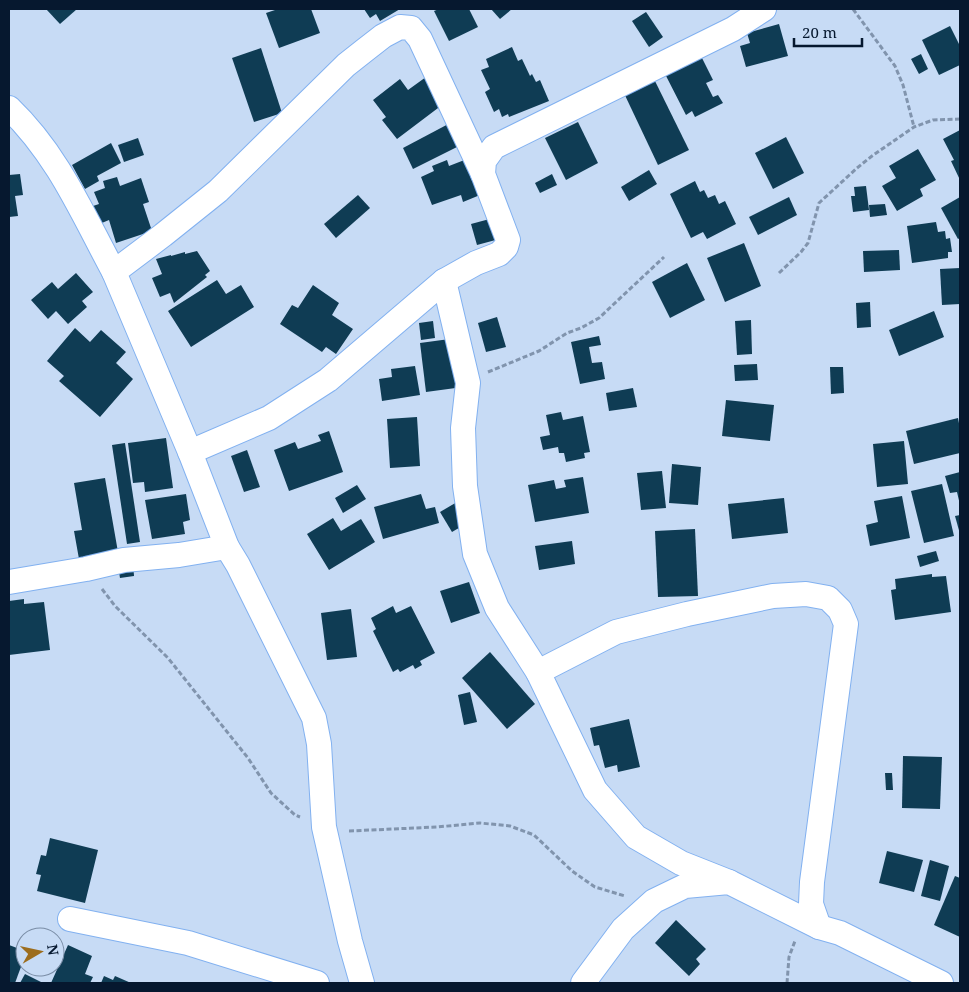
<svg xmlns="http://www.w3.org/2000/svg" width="969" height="992" viewBox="0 0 969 992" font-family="'Noto Serif',serif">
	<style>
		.building { fill: #0f3c54 }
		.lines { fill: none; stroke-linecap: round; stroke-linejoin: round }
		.street-casing { stroke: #82b1f0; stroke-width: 26 }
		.path { stroke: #8194ad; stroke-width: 3; stroke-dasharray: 5 2.5; stroke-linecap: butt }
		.street { stroke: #fff; stroke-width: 24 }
	</style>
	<rect width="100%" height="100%" fill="#c7dbf5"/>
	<!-- building -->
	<g class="building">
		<polygon points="46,9 77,9 60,24"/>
		<polygon points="278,9 311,9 320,33 279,48 266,13"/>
		<polygon points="364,9 400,9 380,21 376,14 370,18"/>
		<polygon points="439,9 469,9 478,27 449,41 434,11"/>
		<polygon points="491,9 512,9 500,19"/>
		<polygon points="646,12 663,37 649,47 632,21"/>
		<polygon points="779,24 788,56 746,67 740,46 750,43 747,33"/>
		<polygon points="950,26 960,46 960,65 939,75 922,40"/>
		<polygon points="512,47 518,61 522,59 530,76 532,74 536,82 540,80 549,101 509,117 508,114 502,117 499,109 494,112 485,92 490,89 481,70 489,67 486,59"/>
		<polygon points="261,48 282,113 254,122 232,58"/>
		<polygon points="700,54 713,80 706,83 713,97 718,95 723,103 695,117 692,111 686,115 664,72"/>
		<polygon points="921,54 928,69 919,74 911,59"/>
		<polygon points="652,75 689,150 658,165 622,89"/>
		<polygon points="426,77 442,105 397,139 382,120 386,117 373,100 400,79 408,90"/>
		<polygon points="454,121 465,143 413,169 403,148"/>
		<polygon points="578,122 598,163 566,180 545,138"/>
		<polygon points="960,130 960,180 951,161 954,160 943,139"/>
		<polygon points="786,137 804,173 773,189 755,153"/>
		<polygon points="138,138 144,155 124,162 118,145"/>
		<polygon points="111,143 121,163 97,176 99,181 85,189 72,165"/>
		<polygon points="918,149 936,180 920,189 923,196 897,211 882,186 896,178 889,166"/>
		<polygon points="467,159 480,195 463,202 461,195 432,205 421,177 434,171 432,166 447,160 449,166"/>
		<polygon points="649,170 657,184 629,201 621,187"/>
		<polygon points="20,174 23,195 15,196 18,216 9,217 9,175"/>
		<polygon points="552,174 557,185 540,193 535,183"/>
		<polygon points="117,177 120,186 141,178 149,202 143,204 152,231 116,243 109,220 97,225 90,207 99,204 94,192 105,188 103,181"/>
		<polygon points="695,181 700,192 704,190 708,198 715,195 719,204 725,201 736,224 707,239 703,232 691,238 670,194"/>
		<polygon points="866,186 869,210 853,212 851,196 855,196 854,187"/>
		<polygon points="358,195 370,208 336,238 324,224"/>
		<polygon points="789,197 797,215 758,235 749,217"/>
		<polygon points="960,197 960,238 958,239 941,208"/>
		<polygon points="885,204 887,215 870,217 869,205"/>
		<polygon points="497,217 503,238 477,245 471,224"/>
		<polygon points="936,222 938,232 945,231 946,239 950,238 952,252 948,252 948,258 912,263 907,226"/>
		<polygon points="744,243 761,286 725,302 707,258"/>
		<polygon points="899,250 900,270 864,272 863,251"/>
		<polygon points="197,251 210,271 205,275 207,277 174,303 170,293 160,297 152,278 162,274 156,259 171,255 171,256 185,252 185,254"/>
		<polygon points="687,263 705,300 670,318 652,282"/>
		<polygon points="960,268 960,304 942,305 940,269"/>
		<polygon points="76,273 93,292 82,301 87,307 68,324 56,311 48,319 31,300 52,282 58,289"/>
		<polygon points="217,280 226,294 241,285 254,307 191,347 168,311"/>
		<polygon points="313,285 339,303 332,315 353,329 336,354 326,347 322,352 280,324 292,305 298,308"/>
		<polygon points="870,302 871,327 857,328 856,303"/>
		<polygon points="934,311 944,337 899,356 889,330"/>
		<polygon points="497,317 506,347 486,352 478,323"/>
		<polygon points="751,320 752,354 737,355 735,321"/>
		<polygon points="433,321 435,338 421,340 419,323"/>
		<polygon points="75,328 90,342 101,330 126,352 116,363 133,379 100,417 59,381 64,376 47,361"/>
		<polygon points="599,336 601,345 589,347 592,363 602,362 605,379 580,384 571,342"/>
		<polygon points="457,338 463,387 426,392 420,343"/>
		<polygon points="757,364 758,380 735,381 734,365"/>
		<polygon points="415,366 420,395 382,401 379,379 392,377 391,369"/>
		<polygon points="830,367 843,367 844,393 831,394"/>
		<polygon points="633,388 637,407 609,411 606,393"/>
		<polygon points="726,400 774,405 770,441 722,436"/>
		<polygon points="561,412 563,420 583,416 590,452 584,453 585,458 566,462 564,453 559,453 558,447 543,450 540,437 550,435 546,415"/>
		<polygon points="417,417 420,466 390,468 387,419"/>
		<polygon points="958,418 960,429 960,453 914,464 906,431"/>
		<polygon points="329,431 343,472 289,491 274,450 295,442 298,449 321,441 318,435"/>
		<polygon points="166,438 173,488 145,492 144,482 133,483 128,443"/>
		<polygon points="904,441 908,484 877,487 873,444"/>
		<polygon points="125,443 140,542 127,544 112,445"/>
		<polygon points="247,450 260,487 244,492 231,456"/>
		<polygon points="672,464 701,467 698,505 669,503"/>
		<polygon points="662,471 666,508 641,510 637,473"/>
		<polygon points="960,472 960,505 957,492 950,493 945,476"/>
		<polygon points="583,477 589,513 535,522 528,485 554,480 556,489 566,487 564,480"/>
		<polygon points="105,478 118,552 79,559 74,531 82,530 74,483"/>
		<polygon points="942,484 954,536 924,543 911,491"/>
		<polygon points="357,485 366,499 343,513 335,498"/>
		<polygon points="186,494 190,520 183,522 185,534 152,539 145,500"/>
		<polygon points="421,494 426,509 435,507 439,523 383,539 374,507"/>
		<polygon points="902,496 910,538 870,546 866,525 878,522 874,501"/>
		<polygon points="784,498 788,533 732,539 728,504"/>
		<polygon points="457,502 469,522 452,532 440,512"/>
		<polygon points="960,515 960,534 955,516"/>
		<polygon points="333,518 341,531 361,519 375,542 329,570 307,534"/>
		<polygon points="695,529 698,596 658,597 655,531"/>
		<polygon points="572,541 575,564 539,570 535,546"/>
		<polygon points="936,551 939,561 920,567 917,556"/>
		<polygon points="133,563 134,576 120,578 118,566"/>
		<polygon points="932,574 932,577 946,576 951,612 895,620 891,590 896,589 895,579"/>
		<polygon points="469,582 480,613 451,623 440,591"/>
		<polygon points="24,599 24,604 44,602 50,650 9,655 9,601"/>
		<polygon points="393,606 396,613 411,606 435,653 420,661 422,665 415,669 413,665 400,672 398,669 393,672 373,631 376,629 371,618"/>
		<polygon points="351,609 357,657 327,660 321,613"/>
		<polygon points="490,652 535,704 507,729 462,678"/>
		<polygon points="470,692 477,722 464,725 458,695"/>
		<polygon points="629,719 640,767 618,772 617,765 605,768 599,745 594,746 590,728"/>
		<polygon points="903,756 942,757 940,809 902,808"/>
		<polygon points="885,773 892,773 893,790 886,790"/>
		<polygon points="50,838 98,850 85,903 37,891 41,875 36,874 41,855 46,856"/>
		<polygon points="887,851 923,860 914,892 879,883"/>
		<polygon points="930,860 949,866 940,901 921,896"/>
		<polygon points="955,876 960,878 960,937 934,925"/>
		<polygon points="676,920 706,949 696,959 700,964 689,976 655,943"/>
		<polygon points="9,945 25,951 25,956 15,983 9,983"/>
		<polygon points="68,945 92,956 85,974 93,977 90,983 51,983"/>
		<polygon points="25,974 43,983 20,983"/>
		<polygon points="104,976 113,980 115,976 131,983 101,983"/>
	</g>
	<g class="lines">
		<!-- street casing -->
		<g class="street-casing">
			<g id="street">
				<path d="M9 108C58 155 82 213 114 272"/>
				<polyline points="444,281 468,383 463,428 465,486 475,554 497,608 538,672 595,790 636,837 681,863 729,882"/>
				<polyline points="190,452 269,418 328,380 444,281 476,263 499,254 506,247 508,240 483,174 484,161 494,147 733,29 764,9"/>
				<polyline points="9,582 86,569 124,560 179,555 227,547"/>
				<polyline points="538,672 616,632 687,614 773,596 806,594 828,598 840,610 846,624 812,882 811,904 819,927"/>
				<polyline points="70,919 188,943 317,983"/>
				<polyline points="362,983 350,941 324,827 319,744 314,718 238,565 227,547 190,452 114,272 163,235 218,191 346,65 365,50 383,36 400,27 411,28 420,39 483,174"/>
				<polyline points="583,983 623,929 654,901 685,886 729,882 819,927 840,933 941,983"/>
			</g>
		</g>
		<!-- path -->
		<g class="path">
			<polyline points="853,9 895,66 903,85 914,127"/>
			<polyline points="779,273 801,252 808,243 819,203 857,168 872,156 914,127 933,120 960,119"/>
			<polyline points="488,372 539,351 567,333 581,328 599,318 664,257"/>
			<polyline points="102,589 115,606 168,658 248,758 271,793 295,815 300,817"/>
			<polyline points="349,831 437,827 480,823 510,826 534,835 572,871 595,887 625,896"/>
			<polyline points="787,983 789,957 795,941"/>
		</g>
		<!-- street -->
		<use href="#street" class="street"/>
	</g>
	<!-- border -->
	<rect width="969" height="992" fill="none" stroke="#06182f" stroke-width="20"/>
	<!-- north arrow -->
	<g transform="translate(40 952) rotate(81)"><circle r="24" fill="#c7dbf5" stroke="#7a8da6"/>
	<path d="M0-4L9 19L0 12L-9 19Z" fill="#9c6d1e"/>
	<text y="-8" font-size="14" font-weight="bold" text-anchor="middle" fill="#06182f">N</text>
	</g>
	<!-- scale -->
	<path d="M794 38v8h68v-8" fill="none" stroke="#06182f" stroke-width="2.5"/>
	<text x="802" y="38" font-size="15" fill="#06182f" stroke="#c7dbf5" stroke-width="4" paint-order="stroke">20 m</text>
</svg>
